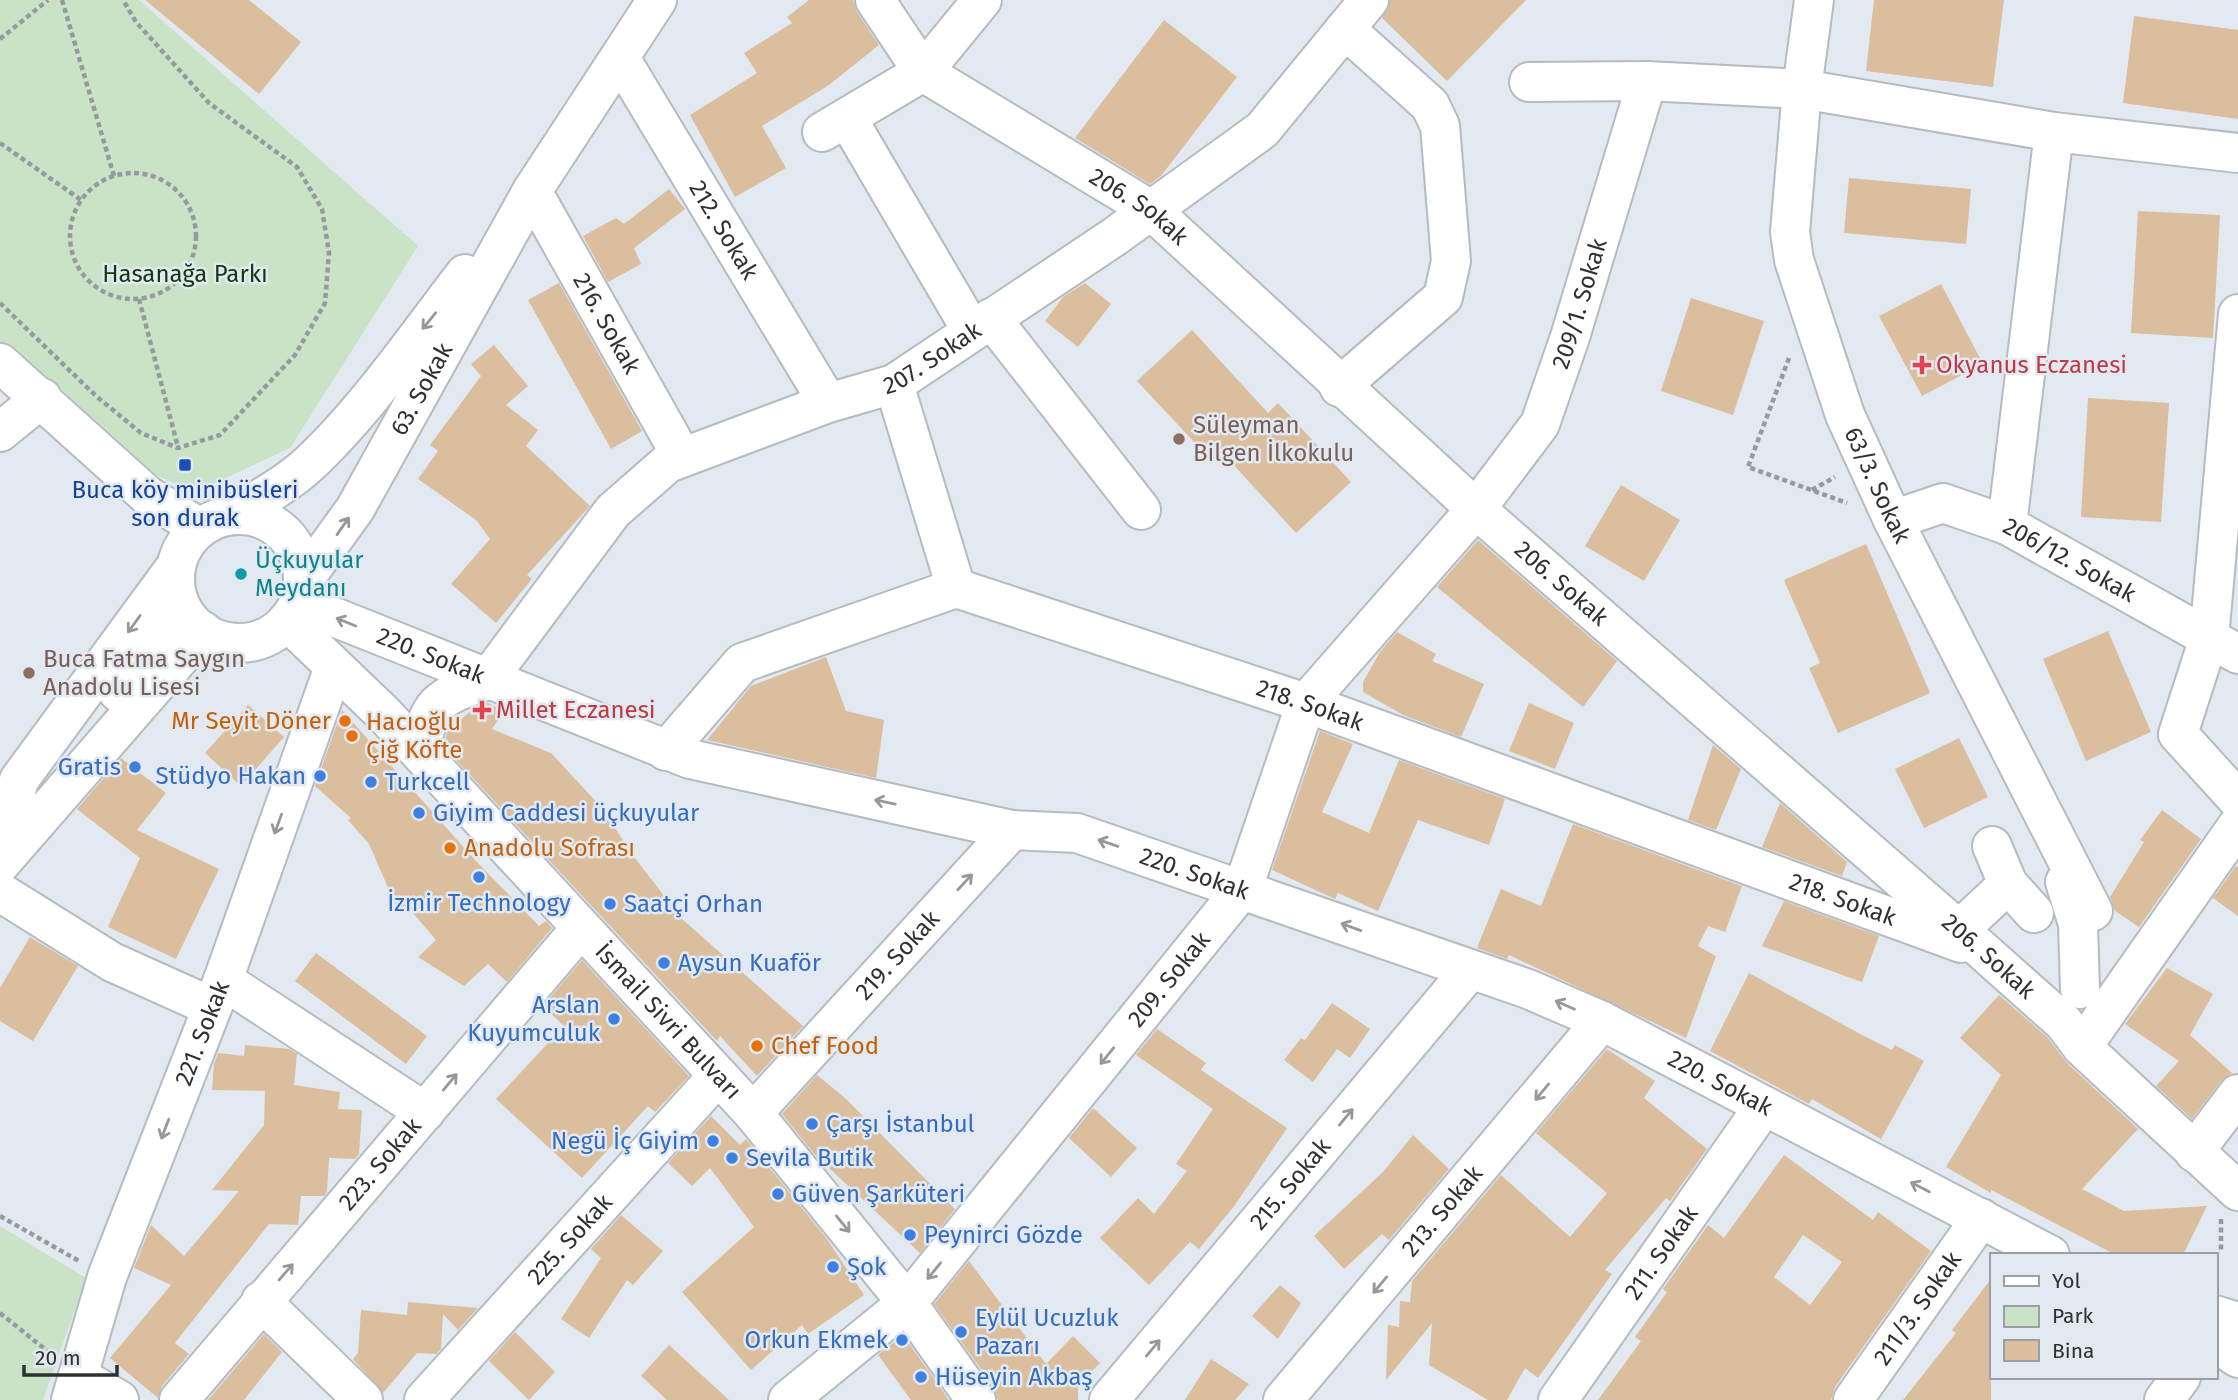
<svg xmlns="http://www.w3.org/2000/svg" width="2238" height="1400" viewBox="0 0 2238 1400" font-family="'Fira Sans',sans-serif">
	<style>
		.green { fill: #cae2c5 }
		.building { fill: #dabe9d; fill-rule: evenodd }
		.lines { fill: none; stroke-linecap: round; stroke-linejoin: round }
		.minor-casing { stroke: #b4bbc3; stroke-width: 42 }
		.major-casing { stroke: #b4bbc3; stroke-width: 42 }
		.path { stroke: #959aa0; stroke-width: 4.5; stroke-dasharray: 5 3.5; stroke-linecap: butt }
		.minor { stroke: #fff; stroke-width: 38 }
		.major { stroke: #fff; stroke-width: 38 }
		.oneway { stroke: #96989a }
		.health-dot { fill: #e0444e; stroke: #e2e9f1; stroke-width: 2.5 }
		.education-dot { fill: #8d6e63; stroke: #e2e9f1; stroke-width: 2.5 }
		.transit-dot { fill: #1a4fb4; stroke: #e2e9f1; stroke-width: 2.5 }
		.culture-dot { fill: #0f9aa8; stroke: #e2e9f1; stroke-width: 2.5 }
		.food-dot { fill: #e8710a; stroke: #e2e9f1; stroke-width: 2.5 }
		.shop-dot { fill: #3f7fe0; stroke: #e2e9f1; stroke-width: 2.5 }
		.labels { text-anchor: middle; stroke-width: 5; stroke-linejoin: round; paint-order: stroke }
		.street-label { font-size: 24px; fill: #2e3134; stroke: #e2e9f1 }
		.park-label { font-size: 24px; fill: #15390a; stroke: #e2e9f1 }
		.health-label { font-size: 24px; fill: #be3a42; stroke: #e2e9f1; text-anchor: start }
		.education-label { font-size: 24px; fill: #785e54; stroke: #e2e9f1; text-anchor: start }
		.transit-label { font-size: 24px; fill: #164399; stroke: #e2e9f1 }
		.culture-label { font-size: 24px; fill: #0d838f; stroke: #e2e9f1; text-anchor: start }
		.food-label { font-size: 24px; fill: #c56008; stroke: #e2e9f1; text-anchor: start }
		.shop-label { font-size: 24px; fill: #366cbe; stroke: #e2e9f1; text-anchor: start }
	</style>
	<rect width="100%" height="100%" fill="#e2e9f1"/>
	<!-- green -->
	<g class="green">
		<polygon points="0,0 139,0 418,246 290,448 196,492 148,472 0,347"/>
		<polygon points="0,1226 86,1278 43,1400 0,1400"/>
	</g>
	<!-- building -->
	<g class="building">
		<polygon points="145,0 249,0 301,42 259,94"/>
		<polygon points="809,0 853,0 857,12 879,45 829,85 762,126 786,168 735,197 690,115 757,73 744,53 792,23 787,17"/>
		<polygon points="1390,0 1526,0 1447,81 1382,18"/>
		<polygon points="1874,0 2004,0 1993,87 1866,71"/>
		<polygon points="2134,16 2238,30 2238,119 2123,103"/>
		<polygon points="1164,20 1237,77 1161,176 1150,184 1075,138"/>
		<polygon points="1849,178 1971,189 1966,244 1844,233"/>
		<polygon points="669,189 685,209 634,248 641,264 608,282 583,236 616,218 624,224"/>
		<polygon points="2138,211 2220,215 2213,338 2131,333"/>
		<polygon points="559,283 642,431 611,449 528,300"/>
		<polygon points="1085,283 1111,304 1078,347 1045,321 1063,297"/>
		<polygon points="1941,284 1983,364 1922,396 1879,316"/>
		<polygon points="1691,298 1764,321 1733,415 1661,391"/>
		<polygon points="1192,330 1268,413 1278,403 1351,482 1296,533 1220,450 1210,459 1137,381"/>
		<polygon points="494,345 528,386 506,405 538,430 526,446 590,506 527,575 532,579 496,623 451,584 490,539 476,520 418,479 438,451 430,445 481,376 471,364"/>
		<polygon points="2088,398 2169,403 2161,522 2081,517"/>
		<polygon points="1621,485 1680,520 1644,581 1585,546"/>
		<polygon points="1478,540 1617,661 1583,707 1437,587"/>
		<polygon points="1866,544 1930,693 1838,733 1809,668 1820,663 1784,580"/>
		<polygon points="2108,631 2151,732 2086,761 2043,659"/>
		<polygon points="1397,632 1436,654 1432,661 1484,684 1461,737 1403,715 1363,692 1363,682 1380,652"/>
		<polygon points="826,657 846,711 884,720 876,778 707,740 751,686"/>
		<polygon points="488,703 504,711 492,729 551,753 603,809 631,853 682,919 803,1026 757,1076 720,1036 717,1041 444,747 447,732 473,709"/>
		<polygon points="1529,703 1574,723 1555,769 1509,751"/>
		<polygon points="248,705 284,737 241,786 205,753"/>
		<polygon points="342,710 474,859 539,926 546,921 552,928 507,982 488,964 464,986 418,957 436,940 413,913 397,908 369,844 348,820 351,818 315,786"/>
		<polygon points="1320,731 1353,744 1322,812 1369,833 1399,760 1505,799 1489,845 1418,820 1378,911 1338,893 1335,899 1272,870"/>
		<polygon points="1959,738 1988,797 1924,828 1895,769"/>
		<polygon points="1713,745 1741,769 1716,830 1688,820"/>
		<polygon points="121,758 166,793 137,830 219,869 176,959 108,927 140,858 77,809"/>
		<polygon points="1780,803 1847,862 1842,876 1762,847"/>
		<polygon points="2162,810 2201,839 2139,927 2115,911 2110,897 2144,842 2140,840"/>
		<polygon points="1573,824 1742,886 1725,932 1708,926 1698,946 1716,956 1686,1038 1509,955 1507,959 1477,948 1501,889 1541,906"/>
		<polygon points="2236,866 2238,867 2238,916 2213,898"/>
		<polygon points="1784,901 1879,936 1862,982 1762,946"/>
		<polygon points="30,937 78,966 33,1041 0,1021 0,988"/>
		<polygon points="316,953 427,1036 406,1064 295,981"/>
		<polygon points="582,960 689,1076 655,1112 648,1106 582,1178 496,1099 564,1026 543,1006"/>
		<polygon points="2167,968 2213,994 2190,1035 2232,1073 2221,1081 2192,1119 2156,1086 2179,1061 2125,1024"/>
		<polygon points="1749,973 1862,1035 1892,1050 1895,1045 1924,1061 1881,1139 1812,1099 1809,1104 1710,1051"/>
		<polygon points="1999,995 2048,1038 2067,1063 2138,1129 2082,1189 2124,1211 2207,1206 2183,1255 2116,1255 1991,1190 1991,1193 1946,1167 2001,1075 1960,1038"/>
		<polygon points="1332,1003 1370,1029 1350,1058 1337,1049 1313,1082 1284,1060 1301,1038 1305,1040"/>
		<polygon points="1157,1029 1206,1063 1201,1070 1287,1128 1235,1205 1199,1249 1190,1242 1149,1285 1100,1238 1138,1198 1154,1214 1187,1171 1176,1164 1213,1109 1136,1055"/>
		<polygon points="245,1045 289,1049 297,1054 294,1085 340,1092 338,1109 362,1110 359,1154 355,1159 329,1158 327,1192 324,1196 301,1196 298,1225 269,1224 175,1343 189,1354 162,1386 158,1398 110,1358 171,1285 134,1268 151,1225 184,1256 239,1191 212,1190 264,1125 265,1091 212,1090 214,1064 218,1053 244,1056"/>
		<polygon points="1607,1049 1655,1081 1644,1098 1707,1149 1670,1201 1666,1198 1605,1270 1612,1274 1538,1378 1525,1368 1507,1400 1488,1400 1429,1365 1432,1323 1386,1380 1388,1325 1399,1327 1400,1301 1410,1302 1412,1281 1501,1175 1570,1237 1607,1193 1536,1133"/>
		<polygon points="817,1075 845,1098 955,1209 920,1253 815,1155 782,1114"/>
		<polygon points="1093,1108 1137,1148 1111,1177 1069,1138"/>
		<polygon points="711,1116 740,1145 746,1139 827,1239 864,1295 808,1334 802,1325 751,1370 682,1292 754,1227 710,1168 692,1186 668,1163"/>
		<polygon points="1413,1135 1449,1169 1389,1240 1382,1234 1344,1269 1314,1236 1383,1172"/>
		<path d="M1784 1155 1873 1220 1878 1212 1931 1251 1835 1387 1831 1400H1598L1641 1341 1635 1337 1667 1292 1663 1289 1708 1225 1724 1238ZM1803 1235 1842 1262 1810 1305 1774 1277Z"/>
		<polygon points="621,1215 663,1251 633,1285 627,1280 589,1338 561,1319 601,1258 591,1249"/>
		<polygon points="969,1261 1046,1364 1073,1336 1100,1363 1078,1385 1078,1400 998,1400 994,1387 934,1304"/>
		<polygon points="1991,1279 1991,1400 1903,1400 1956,1333 1952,1330"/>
		<polygon points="1280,1285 1301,1303 1278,1339 1252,1316"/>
		<polygon points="408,1302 478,1308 458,1330 443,1314 441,1349 436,1354 417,1353 383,1393 353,1359 358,1353 361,1310 407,1315"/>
		<polygon points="515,1332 555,1372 529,1400 489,1361"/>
		<polygon points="264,1334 282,1352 244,1400 208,1400"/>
		<polygon points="903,1335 949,1400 911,1400 878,1355"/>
		<polygon points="669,1345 729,1400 667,1400 641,1376"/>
		<polygon points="1211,1359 1249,1384 1235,1400 1185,1400"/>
	</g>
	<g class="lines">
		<!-- minor casing -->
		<g class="minor-casing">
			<g id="minor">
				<path id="s1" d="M875 0 923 72 1151 210 1476 509 1983 951 2064 1023 2082 1047 2238 1191"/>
				<path id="s2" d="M1814 0 1802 89 1790 232 1794 260 1845 415 1893 520 2093 911"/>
				<path id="s3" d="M620 58 828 403"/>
				<polyline points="1529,82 1647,81 1802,89 2054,132 2238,153"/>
				<polyline points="847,118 972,331"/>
				<polyline points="822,132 923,72 982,0"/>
				<path id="s4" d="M532 191 682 457"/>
				<polyline points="2238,314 2209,638 2178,734 2238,800"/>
				<polyline points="991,318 1141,510"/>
				<polyline points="894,384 956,588"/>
				<polyline points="1339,387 1443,297 1451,261 1440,126 1430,105 1345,29"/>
				<polyline points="0,432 42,398"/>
				<path id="s5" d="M1893 520 1943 503 2007 525 2238 654"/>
				<polyline points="2007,525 2054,132"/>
				<path id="s6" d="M487 680 613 511 668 463 828 403 894 384 1114 237 1262 130 1369 0"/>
				<path id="s7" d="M666 751 742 663 956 588 1306 703 1961 943"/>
				<polyline points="1992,846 2008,884 2034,913"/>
				<polyline points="9,852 10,815 19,780 174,569"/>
				<polyline points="2065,882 2078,924 2080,989"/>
				<polyline points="0,892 112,962 212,1007"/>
				<polyline points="1959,930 2008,884"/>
				<polyline points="223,980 425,1112"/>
				<polyline points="2082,1047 2238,825"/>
				<path id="s8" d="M753 1113 1012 830"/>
				<polyline points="2194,1152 2238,1094"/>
				<polyline points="261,1301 363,1400"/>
				<polyline points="78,1376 119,1400"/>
				<path id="s9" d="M71 1400 107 1277 223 980 334 667"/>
				<path id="s10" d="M179 1400 581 928"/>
				<path id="s11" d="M424 1400 717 1077"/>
				<path id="s12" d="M788 1400 907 1303 1243 888 1306 703 1476 509 1540 424 1570 337 1647 81"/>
				<path id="s13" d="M1109 1400 1470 970"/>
				<path id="s14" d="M1283 1400 1602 1021"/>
				<path id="s15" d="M1558 1400 1764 1106"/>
				<polyline points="2164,1400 2181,1377"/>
			</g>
		</g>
		<!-- major casing -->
		<g class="major-casing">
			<g id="major">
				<polyline points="0,363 148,496 200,528"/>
				<path d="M234 514C260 499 287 484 309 464 365 412 418 335 465 274"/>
				<circle cx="239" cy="579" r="64"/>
				<path id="s16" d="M303 581 355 509 532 191 657 0"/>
				<path id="s17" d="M299 603 690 759 1012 830 1077 833 1528 989 1602 1021 2050 1255"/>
				<path id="s18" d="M287 621 384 714 753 1113 907 1303 976 1400"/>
				<polyline points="118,692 181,609"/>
				<path d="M421 754C426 701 440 697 487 680"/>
				<polyline points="0,864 203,631"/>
				<polyline points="2215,1315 2238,1322"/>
				<polyline points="2215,1342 2238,1358"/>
				<path id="s19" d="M1853 1400 1981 1218"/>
			</g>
		</g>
		<!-- path -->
		<g class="path">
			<polyline points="62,0 114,176"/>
			<polyline points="0,39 48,0"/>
			<polyline points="0,143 81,200"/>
			<circle cx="133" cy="236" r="63"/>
			<polyline points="139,299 178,447"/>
			<polyline points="0,303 96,396 141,433 178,448 220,435 295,355 325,303 329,253 322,209 297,167 209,103 136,22 123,0"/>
			<polyline points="1789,358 1748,467 1847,503"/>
			<polyline points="1812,490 1835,477"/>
			<polyline points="0,1216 79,1261"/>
			<polyline points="2221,1219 2221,1251"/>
			<polyline points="0,1313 51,1354"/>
		</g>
		<!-- minor -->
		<use href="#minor" class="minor"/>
		<!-- major -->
		<use href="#major" class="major"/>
	</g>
	<!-- one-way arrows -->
	<defs><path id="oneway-shaft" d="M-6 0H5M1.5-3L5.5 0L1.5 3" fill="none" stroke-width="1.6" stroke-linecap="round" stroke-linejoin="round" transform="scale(1.75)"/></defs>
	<g class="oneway">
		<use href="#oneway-shaft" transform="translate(429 321) rotate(129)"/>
		<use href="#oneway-shaft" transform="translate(343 526) rotate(-55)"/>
		<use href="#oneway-shaft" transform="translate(346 622) rotate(-158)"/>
		<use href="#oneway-shaft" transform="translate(134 624) rotate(126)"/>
		<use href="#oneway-shaft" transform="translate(885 802) rotate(-168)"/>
		<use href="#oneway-shaft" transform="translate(278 824) rotate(110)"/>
		<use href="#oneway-shaft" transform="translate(1108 843) rotate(-161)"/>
		<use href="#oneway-shaft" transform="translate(965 882) rotate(-47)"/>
		<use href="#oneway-shaft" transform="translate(1351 927) rotate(-160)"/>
		<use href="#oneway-shaft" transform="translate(1565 1005) rotate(-156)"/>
		<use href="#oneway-shaft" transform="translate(1107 1056) rotate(129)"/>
		<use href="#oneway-shaft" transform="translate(450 1082) rotate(-50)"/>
		<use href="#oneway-shaft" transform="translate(1542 1092) rotate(130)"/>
		<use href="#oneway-shaft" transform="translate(1346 1117) rotate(-50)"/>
		<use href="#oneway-shaft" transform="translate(165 1129) rotate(111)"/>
		<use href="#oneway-shaft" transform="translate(1920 1187) rotate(-153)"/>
		<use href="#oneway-shaft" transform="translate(843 1224) rotate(51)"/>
		<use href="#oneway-shaft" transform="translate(934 1271) rotate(129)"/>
		<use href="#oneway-shaft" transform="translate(286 1272) rotate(-49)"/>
		<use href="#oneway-shaft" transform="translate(1380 1285) rotate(130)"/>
		<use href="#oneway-shaft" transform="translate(1153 1348) rotate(-50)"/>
	</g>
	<!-- markers -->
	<g class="health-dot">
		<path d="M1918.5 354.5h7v7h7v7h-7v7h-7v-7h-7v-7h7z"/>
		<path d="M478.5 699.5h7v7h7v7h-7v7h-7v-7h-7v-7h7z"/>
	</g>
	<g class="education-dot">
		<circle cx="1179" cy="439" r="7"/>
		<circle cx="29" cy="673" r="7"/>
	</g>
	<rect class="transit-dot" x="178" y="458" width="14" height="14" rx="3.5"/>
	<circle class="culture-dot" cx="241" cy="574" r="7"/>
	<g class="food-dot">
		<circle cx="345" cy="721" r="7"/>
		<circle cx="352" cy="736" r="7"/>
		<circle cx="450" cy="848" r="7"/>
		<circle cx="757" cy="1046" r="7"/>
	</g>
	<g class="shop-dot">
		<circle cx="135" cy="767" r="7"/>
		<circle cx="320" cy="776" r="7"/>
		<circle cx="371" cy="782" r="7"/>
		<circle cx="419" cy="813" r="7"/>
		<circle cx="479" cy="877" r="7"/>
		<circle cx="610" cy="904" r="7"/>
		<circle cx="664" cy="963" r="7"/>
		<circle cx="614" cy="1019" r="7"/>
		<circle cx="812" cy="1124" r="7"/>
		<circle cx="713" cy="1141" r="7"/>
		<circle cx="732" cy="1158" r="7"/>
		<circle cx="778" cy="1194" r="7"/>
		<circle cx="910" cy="1235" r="7"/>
		<circle cx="833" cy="1267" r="7"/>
		<circle cx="961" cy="1332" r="7"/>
		<circle cx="902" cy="1340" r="7"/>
		<circle cx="921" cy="1377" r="7"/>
	</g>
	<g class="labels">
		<!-- street labels -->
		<g class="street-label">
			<text dy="8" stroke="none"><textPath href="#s1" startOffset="341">206. Sokak</textPath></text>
			<text dy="8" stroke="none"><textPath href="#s3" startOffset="201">212. Sokak</textPath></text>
			<text dy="8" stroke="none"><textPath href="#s12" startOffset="1374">209/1. Sokak</textPath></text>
			<text dy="8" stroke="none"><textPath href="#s4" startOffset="152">216. Sokak</textPath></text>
			<text dy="8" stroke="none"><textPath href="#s6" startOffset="569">207. Sokak</textPath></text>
			<text dy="8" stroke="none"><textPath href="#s16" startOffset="226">63. Sokak</textPath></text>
			<text dy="8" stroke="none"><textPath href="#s2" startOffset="502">63/3. Sokak</textPath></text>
			<text dy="8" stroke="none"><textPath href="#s5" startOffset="192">206/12. Sokak</textPath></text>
			<text dy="8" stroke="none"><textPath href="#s1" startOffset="908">206. Sokak</textPath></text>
			<text dy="8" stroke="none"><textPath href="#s17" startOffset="142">220. Sokak</textPath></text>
			<text dy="8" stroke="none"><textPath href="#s7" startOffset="716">218. Sokak</textPath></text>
			<text dy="8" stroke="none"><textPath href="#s17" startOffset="940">220. Sokak</textPath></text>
			<text dy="8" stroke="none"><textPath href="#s7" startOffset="1283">218. Sokak</textPath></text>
			<text dy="8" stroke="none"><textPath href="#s8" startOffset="214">219. Sokak</textPath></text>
			<text dy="8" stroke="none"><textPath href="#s1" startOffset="1475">206. Sokak</textPath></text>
			<text dy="8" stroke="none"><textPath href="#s12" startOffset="570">209. Sokak</textPath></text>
			<text dy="8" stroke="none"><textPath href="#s18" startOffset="553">İsmail Sivri Bulvarı</textPath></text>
			<text dy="8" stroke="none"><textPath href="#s9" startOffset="390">221. Sokak</textPath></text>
			<text dy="8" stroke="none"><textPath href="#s17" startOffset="1507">220. Sokak</textPath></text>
			<text dy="8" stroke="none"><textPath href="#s10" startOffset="310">223. Sokak</textPath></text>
			<text dy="8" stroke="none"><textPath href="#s13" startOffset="282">215. Sokak</textPath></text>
			<text dy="8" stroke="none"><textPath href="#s14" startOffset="247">213. Sokak</textPath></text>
			<text dy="8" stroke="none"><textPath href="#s11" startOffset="217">225. Sokak</textPath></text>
			<text dy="8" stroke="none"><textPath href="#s15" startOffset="180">211. Sokak</textPath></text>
			<text dy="8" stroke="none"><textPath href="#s19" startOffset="112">211/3. Sokak</textPath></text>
		</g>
		<!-- park labels -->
		<g class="park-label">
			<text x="185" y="282">Hasanağa Parkı</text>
		</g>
		<!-- health labels -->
		<g class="health-label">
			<text x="1936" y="373">Okyanus Eczanesi</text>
			<text x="496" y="718">Millet Eczanesi</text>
		</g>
		<!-- education labels -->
		<g class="education-label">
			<text x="1193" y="433">Süleyman<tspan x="1193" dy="28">Bilgen İlkokulu</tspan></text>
			<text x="43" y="667">Buca Fatma Saygın<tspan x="43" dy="28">Anadolu Lisesi</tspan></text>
		</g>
		<!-- transit labels -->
		<g class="transit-label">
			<text x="185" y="498">Buca köy minibüsleri<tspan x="185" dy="28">son durak</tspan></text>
		</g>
		<!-- culture labels -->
		<g class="culture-label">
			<text x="255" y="568">Üçkuyular<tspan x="255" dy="28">Meydanı</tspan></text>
		</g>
		<!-- food labels -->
		<g class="food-label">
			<text x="331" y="729" text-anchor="end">Mr Seyit Döner</text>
			<text x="366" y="730">Hacıoğlu<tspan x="366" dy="28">Çiğ Köfte</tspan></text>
			<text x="464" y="856">Anadolu Sofrası</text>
			<text x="771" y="1054">Chef Food</text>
		</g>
		<!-- shop labels -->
		<g class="shop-label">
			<text x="121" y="775" text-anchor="end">Gratis</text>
			<text x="306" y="784" text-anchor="end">Stüdyo Hakan</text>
			<text x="385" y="790">Turkcell</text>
			<text x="433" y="821">Giyim Caddesi üçkuyular</text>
			<text x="479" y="911" text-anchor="middle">İzmir Technology</text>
			<text x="624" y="912">Saatçi Orhan</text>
			<text x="678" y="971">Aysun Kuaför</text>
			<text x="600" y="1013" text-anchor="end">Arslan<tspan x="600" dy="28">Kuyumculuk</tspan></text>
			<text x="826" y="1132">Çarşı İstanbul</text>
			<text x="699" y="1149" text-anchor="end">Negü İç Giyim</text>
			<text x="746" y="1166">Sevila Butik</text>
			<text x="792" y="1202">Güven Şarküteri</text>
			<text x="924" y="1243">Peynirci Gözde</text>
			<text x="847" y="1275">Şok</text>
			<text x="975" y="1326">Eylül Ucuzluk<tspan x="975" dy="28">Pazarı</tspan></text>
			<text x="888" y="1348" text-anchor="end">Orkun Ekmek</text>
			<text x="935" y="1385">Hüseyin Akbaş</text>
		</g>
	</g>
	<!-- legend -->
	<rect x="1990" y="1253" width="228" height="126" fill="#e2e9f1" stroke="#9a9fa5" stroke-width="2"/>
	<rect x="2004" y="1276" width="35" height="10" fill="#ffffff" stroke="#9a9fa5" stroke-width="2"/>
	<text x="2052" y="1288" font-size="21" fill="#2e3134">Yol</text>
	<rect x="2004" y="1306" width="35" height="21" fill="#cae2c5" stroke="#9a9fa5" stroke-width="2"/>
	<text x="2052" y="1323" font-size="21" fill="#2e3134">Park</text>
	<rect x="2004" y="1340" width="35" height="21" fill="#dabe9d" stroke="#9a9fa5" stroke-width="2"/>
	<text x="2052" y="1358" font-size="21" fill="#2e3134">Bina</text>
	<!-- scale -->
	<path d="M24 1365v10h93v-10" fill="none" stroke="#2e3134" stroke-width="3.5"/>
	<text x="35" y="1365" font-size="21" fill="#2e3134" stroke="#e2e9f1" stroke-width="5" paint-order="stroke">20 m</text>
</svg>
